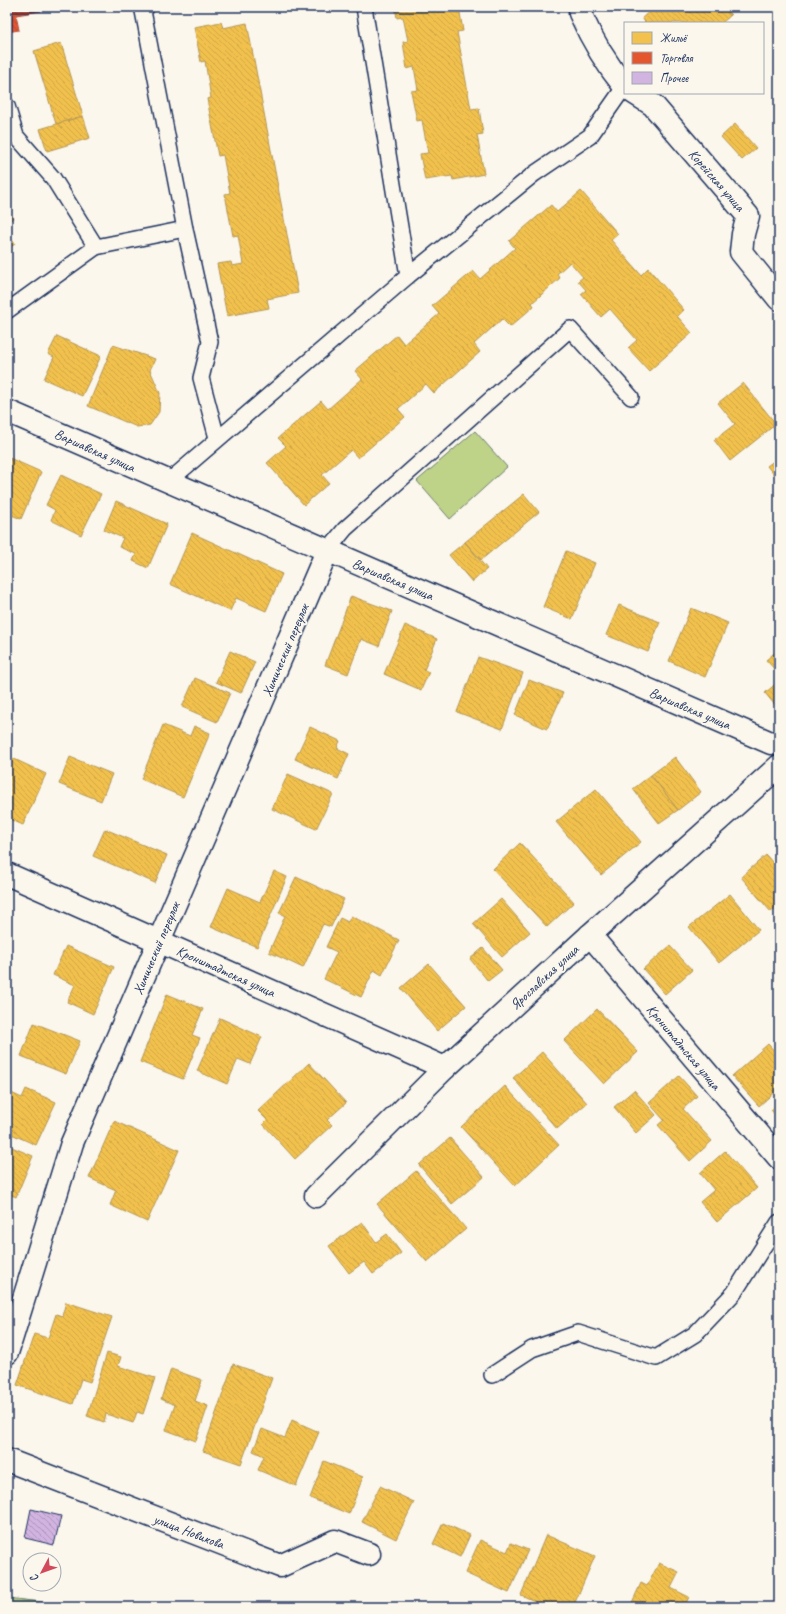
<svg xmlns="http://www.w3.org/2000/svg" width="786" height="1614" viewBox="0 0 786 1614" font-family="Caveat,sans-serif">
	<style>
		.wetland { fill: url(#wetland-marsh); stroke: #6c8073 }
		.green { fill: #bed288; stroke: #6c8073 }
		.homes { fill: url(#homes-back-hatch); stroke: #b29553 }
		.shops { fill: url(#shops-back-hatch); stroke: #a84b3c }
		.building { fill: url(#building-back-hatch); stroke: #1b2f5e }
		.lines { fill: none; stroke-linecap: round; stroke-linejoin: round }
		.service-casing { stroke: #1b2f5e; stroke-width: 18 }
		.minor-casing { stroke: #1b2f5e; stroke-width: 25 }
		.service { stroke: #fbf7ec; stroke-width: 15 }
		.minor { stroke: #fbf7ec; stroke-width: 22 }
		.labels { text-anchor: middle; stroke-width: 4; stroke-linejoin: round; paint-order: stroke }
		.street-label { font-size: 14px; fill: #1b2f5e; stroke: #fbf7ec }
	</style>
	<defs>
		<pattern id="wetland-marsh" width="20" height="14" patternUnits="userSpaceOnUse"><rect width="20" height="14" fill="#bed288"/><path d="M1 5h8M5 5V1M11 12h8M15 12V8" fill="none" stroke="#a3b578"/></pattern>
		<pattern id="homes-back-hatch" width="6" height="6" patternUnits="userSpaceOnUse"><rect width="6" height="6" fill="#f2c14e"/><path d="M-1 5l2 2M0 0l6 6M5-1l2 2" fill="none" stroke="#cfa646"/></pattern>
		<pattern id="shops-back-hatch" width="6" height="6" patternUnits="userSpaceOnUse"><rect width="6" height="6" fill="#e4572e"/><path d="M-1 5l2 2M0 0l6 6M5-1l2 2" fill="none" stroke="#b8482a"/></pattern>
		<pattern id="building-back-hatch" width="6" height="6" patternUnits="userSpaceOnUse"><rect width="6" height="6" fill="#d2b4e1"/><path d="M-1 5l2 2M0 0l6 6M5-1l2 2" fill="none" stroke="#aa93ba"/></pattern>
	</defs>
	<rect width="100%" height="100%" fill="#fbf7ec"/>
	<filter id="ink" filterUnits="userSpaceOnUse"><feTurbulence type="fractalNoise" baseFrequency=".025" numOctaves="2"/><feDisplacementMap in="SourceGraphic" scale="8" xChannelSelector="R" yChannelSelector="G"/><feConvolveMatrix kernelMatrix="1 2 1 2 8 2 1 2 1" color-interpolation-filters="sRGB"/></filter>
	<g filter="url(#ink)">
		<!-- wetland -->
		<g class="wetland">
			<polygon points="7,1598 84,1607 7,1607"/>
			<polygon points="331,1605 346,1607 245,1607 247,1607"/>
		</g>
		<!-- green -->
		<polygon class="green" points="475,431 507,467 450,519 417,481"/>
		<!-- homes -->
		<g class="homes">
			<polygon points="395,7 459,7 463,31 457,32 471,109 479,108 483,134 477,135 484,174 453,180 452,176 425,180 420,154 428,153 422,120 417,121 411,91 418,90 414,67 407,69 403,42 408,41 403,17 397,18"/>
			<polygon points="649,7 731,7 727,11 731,15 722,23 644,23 645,22 642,18 651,10"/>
			<polygon points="221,22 223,28 247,23 298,293 267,299 269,308 227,316 217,264 231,262 232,266 243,264 238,235 233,236 225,194 230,193 223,155 218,156 207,99 211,98 205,61 201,62 194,27"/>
			<polygon points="61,43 83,116 56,124 34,51"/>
			<polygon points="83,116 90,138 47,151 40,129"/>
			<polygon points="735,124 756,148 742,160 721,137"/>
			<polygon points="581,191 618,234 611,240 641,275 648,268 684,310 677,316 692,333 649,371 628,348 637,340 610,309 601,317 581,294 586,290 578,281 583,277 570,262 557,274 560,278 532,303 534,306 510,327 502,319 474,344 480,352 434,393 426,384 398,409 405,417 358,458 351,450 322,475 329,483 304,505 267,463 286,446 278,438 321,401 328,409 362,379 355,371 397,335 404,344 439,314 432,306 473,271 480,279 515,248 509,241 551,205 557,212"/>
			<polygon points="7,210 13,218 7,223"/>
			<polygon points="7,233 15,244 7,249"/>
			<polygon points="57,336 101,356 82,396 44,379 54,357 48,354"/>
			<polygon points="113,345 155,359 150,370 160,393 159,412 150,425 137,427 88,406"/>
			<polygon points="743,383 776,424 730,461 714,440 735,424 718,403"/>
			<polygon points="7,457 41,472 21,519 7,513"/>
			<polygon points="779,457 779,481 767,466"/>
			<polygon points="61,475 101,494 81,535 51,520 55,510 46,505"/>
			<polygon points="524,494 539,512 481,560 465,542"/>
			<polygon points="116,501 167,524 148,568 133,561 136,554 119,547 123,538 104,530"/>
			<polygon points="192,533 282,574 266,611 236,598 230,611 170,584"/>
			<polygon points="465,542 487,569 472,582 449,555"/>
			<polygon points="566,551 595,563 572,619 543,607"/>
			<polygon points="351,596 392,611 379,646 361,639 348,674 325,665"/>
			<polygon points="619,605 660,622 648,652 606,635"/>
			<polygon points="691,608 728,623 705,677 669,661"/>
			<polygon points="405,625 437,639 424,670 429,672 421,690 384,674"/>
			<polygon points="779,649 779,674 766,660"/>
			<polygon points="230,651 255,662 241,693 216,682"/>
			<polygon points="478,657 523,673 502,729 457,712"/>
			<polygon points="195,678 230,693 217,722 182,707"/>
			<polygon points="529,680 563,693 547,729 515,715"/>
			<polygon points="779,681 779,710 765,693"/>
			<polygon points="163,725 190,736 194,726 210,733 183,797 141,779"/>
			<polygon points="310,727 340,741 337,748 349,754 338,779 295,759"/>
			<polygon points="10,757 46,774 23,825 7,818 7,764"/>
			<polygon points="70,757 112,774 101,801 59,784"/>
			<polygon points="675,757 701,792 678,810 651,775"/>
			<polygon points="288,774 333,794 316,829 272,809"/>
			<polygon points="651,775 678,810 659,823 633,789"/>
			<polygon points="596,789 641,842 601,875 556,822"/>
			<polygon points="105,829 167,855 155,883 93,856"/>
			<polygon points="520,843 574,902 547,927 493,869"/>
			<polygon points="766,855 779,870 779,905 771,912 741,877"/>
			<polygon points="274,871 287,877 257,947 211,927 228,888 260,902"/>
			<polygon points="296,877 344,899 331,927 323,924 303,968 269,952 285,916 279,913"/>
			<polygon points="730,894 759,930 719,963 689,927"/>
			<polygon points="501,899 530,932 502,957 473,924"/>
			<polygon points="351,916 399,940 382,975 374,970 361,997 324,979 337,952 326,947 340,918 348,922"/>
			<polygon points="66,946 114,967 93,1014 67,1002 75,985 53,975"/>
			<polygon points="670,946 692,970 665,994 643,969"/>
			<polygon points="483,948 502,970 488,981 470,959"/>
			<polygon points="429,964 466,1006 437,1031 401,988"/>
			<polygon points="167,994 203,1009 192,1035 200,1038 183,1079 140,1062"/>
			<polygon points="597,1009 638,1052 604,1084 564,1041"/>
			<polygon points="220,1018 262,1037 250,1064 238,1059 227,1084 197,1071"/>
			<polygon points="34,1023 80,1041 66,1074 21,1056"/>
			<polygon points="768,1044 779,1056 779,1088 759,1106 732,1076"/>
			<polygon points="542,1052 587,1103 557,1129 513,1078"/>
			<polygon points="309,1063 346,1103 327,1120 332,1125 295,1159 263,1124 267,1120 258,1111"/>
			<polygon points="679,1076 697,1096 683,1109 712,1141 690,1161 658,1125 664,1120 649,1103"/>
			<polygon points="505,1086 559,1145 515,1186 461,1127"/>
			<polygon points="26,1089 56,1102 36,1145 7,1132 7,1091 22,1098"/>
			<polygon points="634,1090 656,1115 636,1133 614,1107"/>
			<polygon points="779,1103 779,1119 771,1110"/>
			<polygon points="114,1121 179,1150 147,1222 110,1205 116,1190 89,1178"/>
			<polygon points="450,1138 484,1177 452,1204 419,1165"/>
			<polygon points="7,1145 33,1156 16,1197 7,1193"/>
			<polygon points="725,1151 757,1188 717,1222 700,1202 714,1190 700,1173"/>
			<polygon points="416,1171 466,1229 427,1262 377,1204"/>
			<polygon points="362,1222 376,1242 387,1234 401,1253 373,1274 364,1262 349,1273 329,1246"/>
			<polygon points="7,1301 12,1303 7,1315"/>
			<polygon points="66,1302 112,1317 90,1382 81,1379 73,1404 17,1385 34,1334 48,1338 56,1314 62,1316"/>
			<polygon points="107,1353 121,1357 118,1366 155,1378 143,1414 137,1412 133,1423 106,1414 104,1422 87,1416"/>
			<polygon points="233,1364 272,1378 241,1464 203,1451"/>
			<polygon points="171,1369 202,1380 195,1401 208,1406 196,1441 166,1430 175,1405 161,1399"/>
			<polygon points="292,1420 319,1432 296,1486 258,1470 264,1456 253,1451 262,1429 285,1438"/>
			<polygon points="324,1461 363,1477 349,1514 310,1498"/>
			<polygon points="380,1486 414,1502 396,1539 362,1522"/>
			<polygon points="443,1523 470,1535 460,1557 433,1544"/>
			<polygon points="546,1535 595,1556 573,1607 548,1607 521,1595"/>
			<polygon points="480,1540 507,1552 511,1543 528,1550 509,1593 465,1573"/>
			<polygon points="659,1563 679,1572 671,1588 689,1597 684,1607 630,1607 641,1583 647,1586"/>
		</g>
		<!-- shops -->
		<polygon class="shops" points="7,7 40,7 41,11 16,15 19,30 7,32"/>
		<!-- building -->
		<polygon class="building" points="31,1509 61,1516 54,1545 25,1538"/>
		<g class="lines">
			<!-- service casing -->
			<g class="service-casing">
				<g id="service">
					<polyline points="147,7 143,11 185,229"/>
					<polyline points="7,106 16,136 53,178 96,247"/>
					<polyline points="408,276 534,174 590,136 625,86"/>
					<polyline points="7,311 96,247 185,229 210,342 201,378 217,438"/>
					<polyline points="168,482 408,276 364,7"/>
					<polyline points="327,551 345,529 570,329 631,397"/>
					<polyline points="492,1375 532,1349 578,1333 656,1358 695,1334 734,1293 779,1222"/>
				</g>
			</g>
			<!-- minor casing -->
			<g class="minor-casing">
				<g id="minor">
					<path d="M584 7 580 13C592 40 606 64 625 87"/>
					<polyline points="634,93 653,105 748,216 743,234 741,252 779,299"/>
					<polyline points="7,411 771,743 779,742"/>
					<polyline points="7,874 445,1068"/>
					<polyline points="590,935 779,1158"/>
					<polyline points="316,1196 445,1068 590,935 779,766"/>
					<polyline points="7,1353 72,1143 327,551"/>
					<polyline points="7,1460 280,1566 335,1541 369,1554"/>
				</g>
			</g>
			<!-- service -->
			<use href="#service" class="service"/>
			<!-- minor -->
			<use href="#minor" class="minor"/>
		</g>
	</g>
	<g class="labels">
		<!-- street labels -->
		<g class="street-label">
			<text transform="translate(717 180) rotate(49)" y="5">Корейская улица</text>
			<text transform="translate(95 450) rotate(24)" y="5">Варшавская улица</text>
			<text transform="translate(393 579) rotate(23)" y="5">Варшавская улица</text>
			<text transform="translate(285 650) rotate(-67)" y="5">Химический переулок</text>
			<text transform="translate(690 708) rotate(23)" y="5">Варшавская улица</text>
			<text transform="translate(156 948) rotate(-67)" y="5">Химический переулок</text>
			<text transform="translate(226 971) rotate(24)" y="5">Кронштадтская улица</text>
			<text transform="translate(544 977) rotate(-43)" y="5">Ярославская улица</text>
			<text transform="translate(684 1047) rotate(50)" y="5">Кронштадтская улица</text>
			<text transform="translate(189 1531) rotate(21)" y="5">улица Новикова</text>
		</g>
	</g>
	<!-- margin -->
	<rect width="786" height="1614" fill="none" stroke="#fbf7ec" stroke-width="24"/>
	<rect x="12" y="12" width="762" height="1590" fill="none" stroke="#1b2f5e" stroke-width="1.5" filter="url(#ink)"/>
	<!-- legend -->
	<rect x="624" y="22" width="140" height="72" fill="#fbf7ec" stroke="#a1a7b3"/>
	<rect x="632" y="32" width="20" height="12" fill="#f2c14e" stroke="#a1a7b3"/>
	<text x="660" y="42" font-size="12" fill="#1b2f5e">Жильё</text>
	<rect x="632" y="52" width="20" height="12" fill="#e4572e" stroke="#a1a7b3"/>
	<text x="660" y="62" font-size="12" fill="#1b2f5e">Торговля</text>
	<rect x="632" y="72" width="20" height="12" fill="#d2b4e1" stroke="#a1a7b3"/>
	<text x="660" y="82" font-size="12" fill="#1b2f5e">Прочее</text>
	<!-- north arrow -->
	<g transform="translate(42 1572) rotate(229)"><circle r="19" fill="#fbf7ec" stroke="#a1a7b3"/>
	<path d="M0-3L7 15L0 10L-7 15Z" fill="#d1495b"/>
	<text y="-6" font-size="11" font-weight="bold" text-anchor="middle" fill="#1b2f5e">С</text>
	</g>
</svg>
